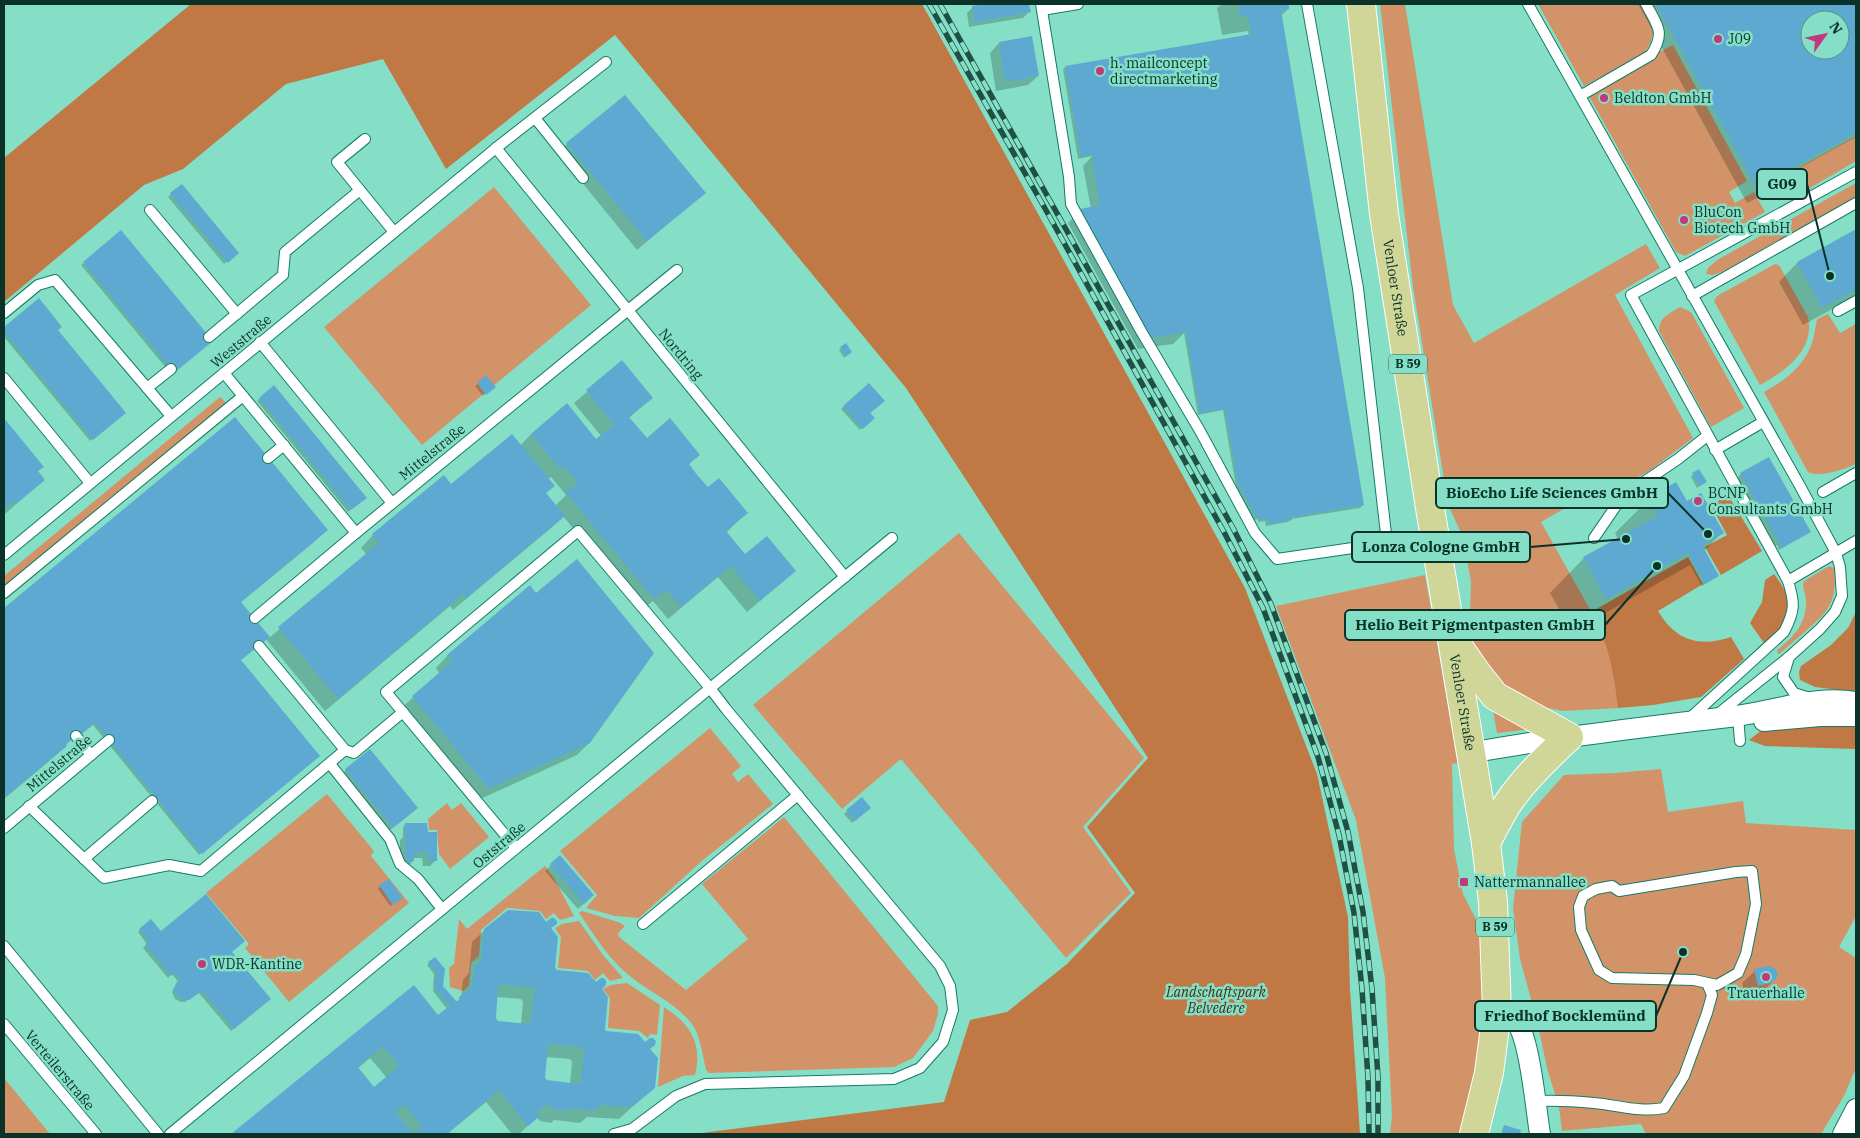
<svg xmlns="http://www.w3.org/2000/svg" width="1860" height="1138" viewBox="0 0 1860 1138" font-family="'IBM Plex Serif',serif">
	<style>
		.green { fill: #d39368 }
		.forest { fill: #c07845 }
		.shadow { fill: #0003; fill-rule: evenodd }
		.building { fill: #5ea9d1; fill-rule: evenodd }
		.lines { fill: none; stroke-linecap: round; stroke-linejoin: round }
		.service-casing { stroke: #147c67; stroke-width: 12 }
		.minor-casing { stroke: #147c67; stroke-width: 22 }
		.primary-casing { stroke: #fff; stroke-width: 30 }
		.service { stroke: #fff; stroke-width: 10 }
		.minor { stroke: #fff; stroke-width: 20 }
		.primary { stroke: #d0d697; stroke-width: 28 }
		.rail-casing { stroke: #1f5044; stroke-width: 5.5 }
		.rail { stroke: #84dfc6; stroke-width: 4; stroke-dasharray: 11; stroke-linecap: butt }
		.poi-dot { fill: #bf397c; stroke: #84dfc6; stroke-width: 2 }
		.labels { text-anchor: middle; stroke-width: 5; stroke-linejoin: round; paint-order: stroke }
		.shield { fill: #84dfc6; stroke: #2f6658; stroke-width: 1 }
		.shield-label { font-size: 12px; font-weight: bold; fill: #0a3229 }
		.poi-label { font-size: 14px; fill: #0a3229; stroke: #84dfc6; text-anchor: start }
		.street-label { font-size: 14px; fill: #0a3229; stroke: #84dfc6 }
		.park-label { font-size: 14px; font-style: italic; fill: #4b2c17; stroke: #84dfc6 }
		.leader { fill: none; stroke: #0a3229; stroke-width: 2 }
		.callout-dot { fill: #0a3229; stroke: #84dfc6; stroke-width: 2 }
		.callout { fill: #84dfc6; stroke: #0a3229; stroke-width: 2 }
		.callout-label { font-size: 15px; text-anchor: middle; font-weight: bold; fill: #0a3229 }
	</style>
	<rect width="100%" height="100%" fill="#84dfc6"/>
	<!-- green -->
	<g class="green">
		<polygon points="1380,4 1405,4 1453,305 1474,343 1646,244 1660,268 1615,295 1693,438 1652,469 1605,496 1600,488 1541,522 1602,631 1615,673 1618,708 1564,711 1542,707 1504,690 1469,640 1471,582 1463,537 1451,511 1446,492 1413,287"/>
		<polygon points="1538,4 1640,4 1654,29 1651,42 1644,54 1584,86"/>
		<polygon points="1673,45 1747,181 1729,192 1735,203 1754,192 1765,212 1685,256 1676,252 1589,96 1654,59 1659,52"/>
		<polygon points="1856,136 1856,161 1796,196 1791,193 1782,177"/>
		<polygon points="1856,183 1856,197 1724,271 1713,275 1706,274 1708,268 1717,260"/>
		<polygon points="494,187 591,305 422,445 324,327"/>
		<path d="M1775 264 1779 265 1808 317C1815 350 1786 371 1760 385L1714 301 1717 296Z"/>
		<path d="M1680 307 1691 312 1744 408 1711 427 1659 331C1659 317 1669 314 1680 307Z"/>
		<path d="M1828 314 1840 333 1856 324V464C1845 469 1820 478 1808 472L1764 392C1784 381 1802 368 1811 346 1814 338 1815 328 1817 319Z"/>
		<polygon points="220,397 227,404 4,588 4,576"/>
		<polygon points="959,533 1144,758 1083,827 1131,893 1066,958 901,759 842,809 753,705"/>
		<path d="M1829 566 1834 568C1838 606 1826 613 1800 636 1793 642 1786 648 1779 654H1778L1777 650C1794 637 1807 623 1806 600 1806 593 1801 588 1804 581Z"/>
		<polygon points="1425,575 1458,763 1452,764 1454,849 1463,894 1485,937 1482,1018 1469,1109 1460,1134 1390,1134 1392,1115 1385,978 1356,820 1276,606"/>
		<polygon points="1493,710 1532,729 1497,733"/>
		<polygon points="710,728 741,766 732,774 738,782 748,774 773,804 703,860 639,918 615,916 586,908 597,895 560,851"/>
		<polygon points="1661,769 1668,812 1743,801 1746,823 1856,830 1856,916 1839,947 1856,958 1856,1068 1844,1096 1821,1134 1646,1134 1641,1124 1562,1131 1559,1107 1547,1068 1538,1025 1520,959 1513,908 1522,822 1564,775 1615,773"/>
		<polygon points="327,794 374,851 371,856 409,903 289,1002 245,948 249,944 206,893"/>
		<polygon points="447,803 452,810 461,803 489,837 450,869 439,854 437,830 429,830 428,819"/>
		<path d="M784 817 938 1006V1014L933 1031 913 1058 894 1067 709 1073 706 1070C703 1057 701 1041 695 1029 681 1004 645 991 624 971 606 955 593 933 579 913L582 911 618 922 625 926 618 933 619 937 686 990 748 939 702 884Z"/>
		<polygon points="545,866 554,878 574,916 560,920 554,913 546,919 540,911 507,908 481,930 479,956 471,963 469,986 463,991 450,987 449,968 454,964 459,919 467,929"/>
		<polygon points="579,921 603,955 623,978 610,981 603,973 595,980 588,971 558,968 561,937 555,928 562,924"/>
		<polygon points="627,983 660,1005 657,1035 650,1034 648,1038 639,1031 608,1028 610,998 603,989 611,985"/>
		<path d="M664 1007C690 1024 703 1043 695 1075L683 1076 658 1087Z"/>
		<polygon points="4,1078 50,1134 4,1134"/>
	</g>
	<!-- forest -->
	<g class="forest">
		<polygon points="191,4 922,4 1245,588 1317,774 1348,917 1350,989 1360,1134 694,1134 944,1102 970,1020 1007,1012 1067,964 1135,893 1087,827 1148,758 906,388 615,35 446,169 383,59 286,84 183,169 144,185 4,302 4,158"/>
		<polygon points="1728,495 1762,551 1721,575 1705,547 1727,535 1711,505"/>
		<path d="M1688 557 1703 584 1658 611C1675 640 1699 648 1731 637L1744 659 1701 697 1653 705 1618 708C1614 672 1609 644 1591 612Z"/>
		<path d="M1774 574C1798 605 1793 620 1764 643L1750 623 1762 602 1765 580Z"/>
		<polygon points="1856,612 1856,692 1815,687 1800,680 1799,672 1801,666 1831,645 1848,628"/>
		<polygon points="1856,720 1856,749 1765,746 1749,740 1771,723"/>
	</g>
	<!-- shadow -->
	<g class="shadow">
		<polygon points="991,4 1028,4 1029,12 1023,18 969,27 967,13 973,7"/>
		<polygon points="1222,4 1287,4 1288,9 1281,16 1363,505 1360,508 1291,519 1288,522 1266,526 1265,521 1258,522 1258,519 1254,520 1236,487 1223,410 1198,415 1184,333 1173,344 1138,349 1068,223 1081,210 1091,209 1083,166 1092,156 1078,159 1063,69 1066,67 1249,36 1248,31 1222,35 1217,8"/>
		<path d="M1638 4H1856V137L1769 185 1757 198 1747 203ZM1810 20H1840V50H1810Z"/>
		<polygon points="1031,38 1038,76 1028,85 996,91 990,53 999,43"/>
		<polygon points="567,144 704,193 637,250 558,153"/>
		<polygon points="171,194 237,253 224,264 168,197"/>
		<polygon points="1856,231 1856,296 1803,325 1779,282 1797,263"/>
		<polygon points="84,263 211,341 171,374 81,265"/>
		<polygon points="39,300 56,330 122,415 90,441 4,337 4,329"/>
		<polygon points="841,348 848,355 844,358 839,350"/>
		<path d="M622 362 651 398 629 418 646 440 698 455 688 465 707 489 746 513 726 533 745 556 794 571 747 612 718 577 668 619 653 601 641 611 563 516 551 528 453 610 450 606 325 711 266 639 239 660 316 758 199 855 93 725 73 741 71 739 53 758 4 799V610L235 419 326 530 314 542 240 603 269 638 367 555 361 548 373 535 443 477 451 486 520 446 531 434 596 441 602 437 574 403ZM551 477 566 495 555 506 545 494 548 479Z"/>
		<polygon points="478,384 491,389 483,396 475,386"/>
		<polygon points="869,385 869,413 873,418 860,430 841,409"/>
		<polygon points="274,387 362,500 348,512 257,401"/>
		<polygon points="4,420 42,467 37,472 44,479 4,515"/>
		<polygon points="1693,474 1705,482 1697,488 1691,477"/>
		<polygon points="1741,474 1809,532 1779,550 1777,545 1769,550 1732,483"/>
		<polygon points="1649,499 1686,503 1722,533 1704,551 1718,576 1702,586 1690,565 1572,632 1550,593 1584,558 1618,539 1615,533"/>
		<polygon points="448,655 590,742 577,755 476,801 400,709 440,674 436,668"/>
		<polygon points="346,770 416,808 383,836 337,779"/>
		<polygon points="862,798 867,810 852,823 844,814"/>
		<polygon points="405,824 426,832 436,860 430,866 423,866 422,858 413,858 413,861 407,867 400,867 400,840 403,837 403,827"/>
		<polygon points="551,865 587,901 578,909 545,871"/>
		<polygon points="380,886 399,900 390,906 378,889"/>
		<path d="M546 924H555L550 929 554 969 600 989 604 1029 606 1032 649 1049 654 1087 619 1119 587 1117 580 1123 554 1120 551 1123 540 1121 537 1117 519 1134H512L486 1102 447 1134H233L339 1047 438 1017 447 1009 433 991 434 974 427 965 434 958 441 986 456 1002 461 998 463 980 469 973 472 942 485 930ZM496 997 521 999 523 1002 521 1024 497 1022 495 1018ZM546 1057 570 1059 572 1062 570 1084 547 1081 544 1078ZM370 1058 387 1078 374 1089 357 1069Z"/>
		<polygon points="140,930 160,933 230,952 266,1001 231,1031 198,992 185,1002 181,1002 175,999 172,992 174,987 179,983 172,974 168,978 143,948 147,944 138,932"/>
		<polygon points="1755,971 1775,979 1759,995 1746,998 1742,983"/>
	</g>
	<!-- building -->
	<g class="building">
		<polygon points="984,4 1029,4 1031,12 975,22 972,6"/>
		<polygon points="1238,4 1289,4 1289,9 1281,10 1364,505 1292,517 1292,520 1269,524 1268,519 1261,520 1260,517 1257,518 1238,484 1225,409 1200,413 1186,332 1150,338 1080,209 1100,205 1092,155 1081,157 1065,66 1252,34 1248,16 1240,17"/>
		<path d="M1656 4H1856V133L1769 181 1771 185 1759 192ZM1810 20H1840V50H1810Z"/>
		<polygon points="1032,36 1039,76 1005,82 999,42"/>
		<polygon points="625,95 706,193 647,241 566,143"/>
		<polygon points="182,184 239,253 228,263 170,193"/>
		<polygon points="1856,229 1856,289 1822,308 1797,262"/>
		<polygon points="121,230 213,341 174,373 83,262"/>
		<polygon points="39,298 62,327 58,330 126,413 93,440 4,332 4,327"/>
		<polygon points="846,343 852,352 847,356 840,347"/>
		<polygon points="622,360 653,398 629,417 647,438 670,418 700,455 689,464 698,476 708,487 719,478 748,513 726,531 745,554 767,536 796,571 760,601 731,566 681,607 666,590 654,599 566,493 578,483 564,466 560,469 531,434 567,403 596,439 614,425 586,390"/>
		<polygon points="486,375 496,387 486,395 477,383"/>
		<polygon points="869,383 885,401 870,413 875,418 863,429 843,406"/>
		<polygon points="274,385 367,498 351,510 259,398"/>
		<polygon points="235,417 328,530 241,602 270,637 241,660 320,756 202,854 95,723 66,744 67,746 4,798 4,608"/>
		<polygon points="4,418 44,467 38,471 45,480 16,504 14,500 4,509"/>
		<polygon points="512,434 555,486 546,493 565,516 466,598 463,594 338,699 278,627 379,543 372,534 444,475 451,484"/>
		<polygon points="1769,457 1811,532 1782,548 1740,473"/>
		<polygon points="1699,469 1707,482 1700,486 1692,473"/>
		<polygon points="1676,482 1687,501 1701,493 1724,533 1702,545 1719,576 1705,584 1688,553 1606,599 1583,557 1658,516 1648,498"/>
		<polygon points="577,559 654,653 590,743 489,789 412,696 453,661 447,655 530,585 536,593"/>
		<polygon points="370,749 418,808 393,828 345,769"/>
		<polygon points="862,797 871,808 855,821 846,810"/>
		<polygon points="405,823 427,823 428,832 437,832 437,861 428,861 428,852 414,853 414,861 406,861"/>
		<polygon points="560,855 594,895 584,904 550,864"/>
		<polygon points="389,879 403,898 393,905 379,885"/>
		<polygon points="206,894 245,941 232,952 271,999 234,1029 202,991 189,1000 184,1000 177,996 174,989 176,983 181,979 175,973 171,976 145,944 149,941 139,929 151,919 161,931"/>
		<path d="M508 910 539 912 546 922 551 918H554L557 921V924L551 928 558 937 555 968 557 970 588 973 596 982 601 978H604L606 981V985L602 989 608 997 605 1029 606 1031 638 1034 645 1042 650 1038H653L656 1041 655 1045 650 1049 658 1058 655 1088 632 1107 601 1105 593 1111 568 1108 564 1111 553 1109 550 1105H546L537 1112 540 1116 528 1126 499 1090 447 1134H429L428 1133 425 1134H231L414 985 438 1015 447 1008H451L435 988 436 971 428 962 435 957 445 969 443 986 456 1001 459 1002V997L472 987 475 966 481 961 484 929ZM501 984 533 987 535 989 531 1022 528 1024 498 1021 496 1018 498 987ZM550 1044 582 1047 584 1050 581 1081 578 1084 547 1080 545 1078 548 1046ZM383 1046 399 1066 374 1087 358 1067ZM405 1105 420 1124V1128L413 1134 395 1112Z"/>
		<polygon points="1768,966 1776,969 1778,975 1776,979 1772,983 1758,986 1754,969"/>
		<polygon points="1504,1125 1521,1130 1520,1134 1501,1134"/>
	</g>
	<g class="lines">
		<!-- service casing -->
		<g class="service-casing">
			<g id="service">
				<polyline points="1041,4 1069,177 1071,204 1141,331 1200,431 1255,533 1277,559 1387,543 1358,288 1307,4"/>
				<polyline points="1528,4 1800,486 1836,553 1840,567 1842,596 1835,612 1820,629 1789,657 1718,714"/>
				<polyline points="1042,10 1078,4"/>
				<path d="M1580 96 1651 55C1666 32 1657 25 1646 4"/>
				<polyline points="535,118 583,178"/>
				<polyline points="365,139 337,162 394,232"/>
				<polyline points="496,148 845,577"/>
				<polyline points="150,210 237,314"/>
				<polyline points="1692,296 1856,203"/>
				<polyline points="1838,311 1856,301"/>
				<polyline points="4,313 38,285 55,280 171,416"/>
				<polyline points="209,337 283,275 285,252 360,190"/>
				<polyline points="260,342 392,503"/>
				<polyline points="224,373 356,533"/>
				<polyline points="4,378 90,483"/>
				<polyline points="147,388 171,369"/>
				<polyline points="1715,450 1763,422"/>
				<polyline points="268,458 284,445"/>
				<polyline points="1823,492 1856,473"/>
				<polyline points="1594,538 1620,500 1632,490 1678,459 1707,436"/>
				<polyline points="4,555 496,148 606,62"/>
				<polyline points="1788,581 1856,541"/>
				<polyline points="4,593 243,396"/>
				<polyline points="255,618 356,533 677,270"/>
				<polyline points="1789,657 1783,677 1794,693 1810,698"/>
				<polyline points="1738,716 1740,741"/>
				<path d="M1689 719 1784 632C1795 611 1795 603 1788 581L1631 295 1856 172"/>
				<polyline points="76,736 91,755"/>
				<polyline points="345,750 354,753 403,712"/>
				<polyline points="330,764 390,839 400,864 418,879 442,909"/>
				<polyline points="29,806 104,878 169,865 201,871 345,750 259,646"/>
				<polyline points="4,828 109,740"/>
				<polyline points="516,848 386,692 578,531 710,688 726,709 940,966 950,986 953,1010 943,1042 920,1068 894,1079 705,1084 676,1096 632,1129 614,1134"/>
				<polyline points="84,859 152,801"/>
				<polygon points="1752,871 1756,904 1746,954 1738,973 1717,985 1694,980 1612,978 1599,970 1581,930 1579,907 1583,896 1596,889 1612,886 1619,891 1736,872"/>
				<polyline points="643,924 798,795"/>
				<polyline points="4,946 158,1134"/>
				<polyline points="4,1024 96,1134"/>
				<path d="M1535 1101C1555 1100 1574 1101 1594 1103 1617 1105 1641 1113 1664 1108L1684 1076 1707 1013 1712 995 1707 983"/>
				<polyline points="170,1134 892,538"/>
			</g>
		</g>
		<!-- minor casing -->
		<g class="minor-casing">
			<g id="minor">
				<polyline points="1764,721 1820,716 1856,716"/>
				<path d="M1469 753C1558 737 1647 727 1736 716 1776 711 1815 695 1856 702"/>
				<path d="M1497 1011C1505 1013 1511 1014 1516 1021 1530 1039 1536 1110 1540 1134"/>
				<polyline points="1843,1134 1856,1109"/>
			</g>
		</g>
		<!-- primary casing -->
		<g class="primary-casing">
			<g id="primary">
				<path id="s1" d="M1361 4 1384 214 1431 514 1486 843 1493 902 1497 1011 1489 1073 1474 1134"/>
				<path d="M1456 643 1476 672 1495 696 1569 737C1547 757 1525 778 1508 803 1500 816 1493 830 1486 843"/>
			</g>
		</g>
		<!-- service -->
		<use href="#service" class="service"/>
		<!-- minor -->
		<use href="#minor" class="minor"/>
		<!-- primary -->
		<use href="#primary" class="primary"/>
		<!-- rail casing -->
		<g class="rail-casing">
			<g id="rail">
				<polyline points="929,4 1047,212 1224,532 1263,608 1318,757 1339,835 1354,913 1362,989 1368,1078 1369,1134"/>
				<polyline points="940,4 1233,528 1271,604 1326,753 1348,832 1363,912 1372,989 1378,1077 1378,1134"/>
			</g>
		</g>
		<!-- rail -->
		<use href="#rail" class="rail"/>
	</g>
	<!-- markers -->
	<g class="poi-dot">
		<circle cx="1718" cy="39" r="5"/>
		<circle cx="1100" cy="71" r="5"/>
		<circle cx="1604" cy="98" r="5"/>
		<circle cx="1684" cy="220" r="5"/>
		<circle cx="1698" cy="501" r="5"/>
		<rect x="1459" y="877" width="10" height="10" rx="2.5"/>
		<circle cx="202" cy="964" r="5"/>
		<circle cx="1766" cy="977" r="5"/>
	</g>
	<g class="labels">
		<!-- shield labels -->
		<g class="shield">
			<rect x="1389" y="354.5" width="38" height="19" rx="4"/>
			<rect x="1476" y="917.5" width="38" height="19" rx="4"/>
		</g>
		<g class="shield-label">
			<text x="1408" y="368">B 59</text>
			<text x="1495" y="931">B 59</text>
		</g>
		<!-- poi labels -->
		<g class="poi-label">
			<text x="1728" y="44">J09</text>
			<text x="1110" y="68">h. mailconcept<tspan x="1110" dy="16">directmarketing</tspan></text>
			<text x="1614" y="103">Beldton GmbH</text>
			<text x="1694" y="217">BluCon<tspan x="1694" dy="16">Biotech GmbH</tspan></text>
			<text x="1708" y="498">BCNP<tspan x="1708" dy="16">Consultants GmbH</tspan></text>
			<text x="1474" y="887">Nattermannallee</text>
			<text x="212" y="969">WDR-Kantine</text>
			<text x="1766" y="998" text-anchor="middle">Trauerhalle</text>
		</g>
		<!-- street labels -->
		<g class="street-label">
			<text dy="5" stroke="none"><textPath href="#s1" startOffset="286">Venloer Straße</textPath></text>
			<text transform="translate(241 341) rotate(-40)" y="5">Weststraße</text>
			<text transform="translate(681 354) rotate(51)" y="5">Nordring</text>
			<text transform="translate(432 452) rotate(-39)" y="5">Mittelstraße</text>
			<text dy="5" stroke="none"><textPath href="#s1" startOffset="706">Venloer Straße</textPath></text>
			<text transform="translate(59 763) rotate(-40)" y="5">Mittelstraße</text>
			<text transform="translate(499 845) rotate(-40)" y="5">Oststraße</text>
			<text transform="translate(60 1070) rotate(50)" y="5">Verteilerstraße</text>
		</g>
		<!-- park labels -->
		<g class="park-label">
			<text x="1216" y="997">Landschaftspark<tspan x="1216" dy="16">Belvedere</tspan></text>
		</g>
	</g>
	<!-- callouts -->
	<path class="leader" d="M1830 276L1807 184M1708 534L1668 493M1626 539L1530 547M1657 566L1605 625M1683 952L1656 1016"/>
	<g class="callout-dot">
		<circle cx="1830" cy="276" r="5"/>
		<circle cx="1708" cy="534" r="5"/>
		<circle cx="1626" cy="539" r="5"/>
		<circle cx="1657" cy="566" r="5"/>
		<circle cx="1683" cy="952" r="5"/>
	</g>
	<g class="callout">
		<rect x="1757" y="169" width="50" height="30" rx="5"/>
		<rect x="1436" y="478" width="232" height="30" rx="5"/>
		<rect x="1352" y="532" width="178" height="30" rx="5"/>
		<rect x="1345" y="610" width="260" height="30" rx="5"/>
		<rect x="1475" y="1001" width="181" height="30" rx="5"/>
	</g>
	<g class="callout-label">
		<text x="1782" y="189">G09</text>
		<text x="1552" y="498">BioEcho Life Sciences GmbH</text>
		<text x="1441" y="552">Lonza Cologne GmbH</text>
		<text x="1475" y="630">Helio Beit Pigmentpasten GmbH</text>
		<text x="1565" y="1021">Friedhof Bocklemünd</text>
	</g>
	<!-- border -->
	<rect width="1860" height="1138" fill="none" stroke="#0a3229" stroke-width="10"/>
	<!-- north arrow -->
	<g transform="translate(1825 35) rotate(57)"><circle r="24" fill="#84dfc6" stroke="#539a87"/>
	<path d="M0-4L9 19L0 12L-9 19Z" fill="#bf397c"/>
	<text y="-8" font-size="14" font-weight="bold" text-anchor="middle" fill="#0a3229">N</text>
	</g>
</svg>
